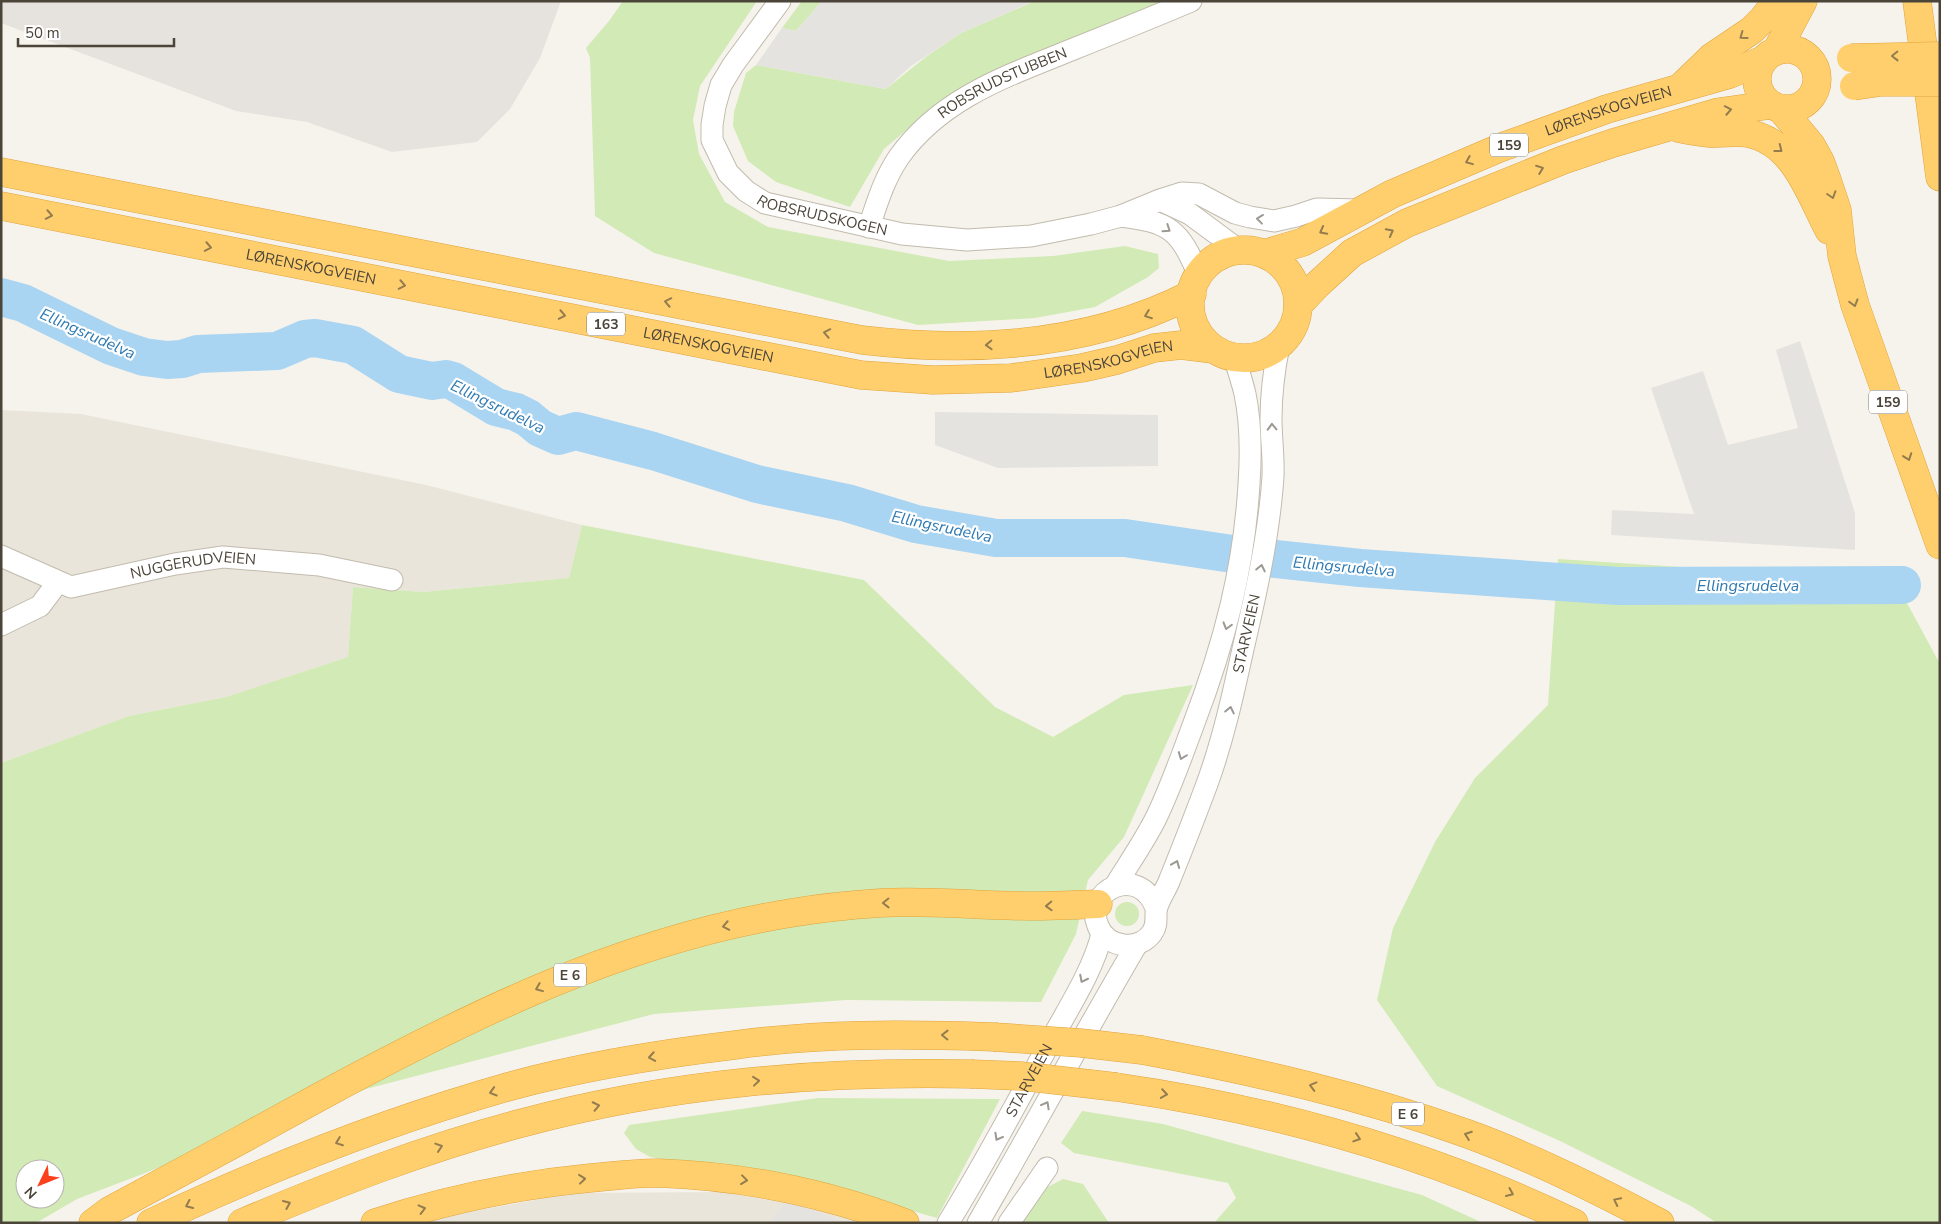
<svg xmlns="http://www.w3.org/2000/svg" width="1941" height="1224" viewBox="0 0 1941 1224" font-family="'Nunito Sans',sans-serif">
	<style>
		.residential { fill: #eae5da }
		.industrial { fill: #e6e2dd }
		.green { fill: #d2eab5; fill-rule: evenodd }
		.parking { fill: #e5e3e0 }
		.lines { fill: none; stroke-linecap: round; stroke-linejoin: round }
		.river { stroke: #a9d4f2; stroke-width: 38 }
		.minor-casing { stroke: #c2bbae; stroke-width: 23 }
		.highway-casing { stroke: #e0a43c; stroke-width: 29 }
		.minor { stroke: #fff; stroke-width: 21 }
		.highway { stroke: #ffcf6e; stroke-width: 28 }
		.highway-bridge-casing { stroke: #e0a43c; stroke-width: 29; stroke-linecap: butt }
		.highway-bridge { stroke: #ffcf6e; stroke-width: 28 }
		.oneway { stroke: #937c4e }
		.oneway2 { stroke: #9c9892 }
		.labels { text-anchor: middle; stroke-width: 4.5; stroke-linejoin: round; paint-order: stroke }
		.shield { fill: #fff; stroke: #817c74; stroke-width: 1 }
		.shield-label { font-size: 14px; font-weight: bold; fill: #4b4439 }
		.street-label { font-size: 15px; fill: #4b4439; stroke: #fff }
		.water-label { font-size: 16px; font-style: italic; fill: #2e7ab2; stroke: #fff }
	</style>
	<rect width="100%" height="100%" fill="#f6f3ec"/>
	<!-- residential -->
	<g class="residential">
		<polygon points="1,410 81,414 426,485 582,525 569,578 423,592 353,587 348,657 226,697 129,716 1,763"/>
		<polygon points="725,1192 838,1213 862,1223 420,1223 427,1220 572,1193"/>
	</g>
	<!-- industrial -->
	<polygon class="industrial" points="1,1 561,1 540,58 510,109 477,142 392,152 307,122 236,111 1,23"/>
	<!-- green -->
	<g class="green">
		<polygon points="623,1 757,1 700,86 693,120 699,154 725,202 768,227 949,261 1053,256 1125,246 1158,254 1159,268 1148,277 1095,307 1035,318 918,325 654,253 595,216 590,58 586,48 609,21"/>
		<polygon points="802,1 822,1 796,31 782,28"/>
		<polygon points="1035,1 1196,1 938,103 884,149 850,207 776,182 748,161 733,126 734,112 746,73 756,65 886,89 927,56 961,33"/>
		<path d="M582 525 864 580 995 707 1053 737 1124 695 1193 685 1124 837 1088 880 1076 934 1041 1002 846 1000 654 1014 366 1089 77 1199 36 1223H1V763L129 716 226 697 348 657 353 587 423 592 569 578ZM25 1169H55V1199H25Z"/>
		<polygon points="1558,559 1895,581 1940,664 1940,1223 1717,1223 1691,1206 1560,1141 1437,1086 1377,1000 1393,928 1435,842 1475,778 1548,705"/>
		<circle cx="1127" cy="914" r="12"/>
		<polygon points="818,1098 1000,1099 937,1218 824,1186 650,1157 636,1149 624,1133 629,1125"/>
		<polygon points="1082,1111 1163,1124 1422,1195 1483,1223 1214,1223 1236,1198 1228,1183 1074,1153 1061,1143"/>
		<polygon points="1063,1179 1083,1184 1109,1223 1016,1223 1046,1188"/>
	</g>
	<!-- parking -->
	<g class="parking">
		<polygon points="822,1 1034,1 961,33 911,66 886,89 756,65 782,28 796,31"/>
		<polygon points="1800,341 1855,513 1855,550 1611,535 1612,510 1694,514 1651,388 1703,371 1728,445 1798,428 1776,350"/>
		<polygon points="935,412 1158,415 1158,466 998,468 935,445"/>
		<polygon points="787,1200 835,1219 839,1223 771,1223 770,1222"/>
	</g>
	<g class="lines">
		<!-- river -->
		<polyline class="river" points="1,297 23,303 111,346 144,357 167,360 182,359 198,354 277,351 305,339 315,338 353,345 399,374 432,381 446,379 453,381 496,407 516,412 528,418 540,428 558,436 576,431 653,451 757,484 847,503 916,524 996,538 1125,538 1239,555 1360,568 1618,586 1902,585"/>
		<!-- minor casing -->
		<g class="minor-casing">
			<g id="minor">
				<path id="s1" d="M780 1 733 65 721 85 715 106 712 125V140L728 173 746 191 765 203 902 234 967 240 1031 236 1091 224 1121 216 1160 200 1182 193 1199 194 1235 213 1250 217 1274 221 1296 216 1317 209 1360 210"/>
				<polyline points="1160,200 1190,214 1240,251"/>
				<path d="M1121 216C1170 222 1180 230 1199 276"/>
				<path id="s2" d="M869 227C877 203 884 179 899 157 941 98 1007 76 1071 50 1111 34 1151 18 1191 1"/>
				<path id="s3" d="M1 556 71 587 175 564 223 557 319 565 392 580"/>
				<polyline points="1,625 40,606 58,582"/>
				<path d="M1115 886C1129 863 1144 842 1156 818 1171 787 1182 755 1194 723 1224 644 1244 569 1249 484 1251 455 1251 423 1245 394 1242 381 1238 369 1234 357"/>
				<path id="s4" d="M1156 908C1139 863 1083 890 1098 926 1107 948 1138 952 1152 933 1159 923 1154 916 1157 907 1160 897 1167 888 1170 879 1183 847 1195 816 1207 784 1223 740 1233 695 1243 649 1256 593 1269 535 1273 477 1274 458 1271 438 1271 419 1271 394 1274 370 1279 345"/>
				<path id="s5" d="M948 1223C984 1165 1016 1104 1049 1044 1068 1008 1092 973 1102 934"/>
				<path d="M978 1223C1032 1130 1083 1036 1137 944"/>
				<polyline points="1009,1223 1047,1168"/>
			</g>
		</g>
		<!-- highway casing -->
		<g class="highway-casing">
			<g id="highway">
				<polyline points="1917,1 1940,177"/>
				<circle cx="1787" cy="79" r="30"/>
				<polyline points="1777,50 1803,1"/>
				<polyline points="1682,86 1712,57 1752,30 1763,19 1777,1"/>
				<polyline points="1781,109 1811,145 1820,161 1827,180 1837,210 1842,256 1855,305 1940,545"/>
				<path d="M1678 128C1688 130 1698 132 1709 133 1722 134 1735 131 1747 133 1795 142 1809 193 1829 230"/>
				<path d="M1 172 862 340C973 353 1091 346 1192 294"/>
				<path id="s6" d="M1 206 861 375 933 380 1011 378 1082 368 1117 360 1154 348 1181 345 1213 349"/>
				<circle cx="1244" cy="304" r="54"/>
				<path id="s7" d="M1264 254 1303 242 1392 194 1502 147 1607 109 1730 74 1763 60"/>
				<polyline points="1298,305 1317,285 1352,253 1407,223 1563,160 1613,143 1719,112 1770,105"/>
				<path d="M1142 1050C1253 1071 1360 1095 1468 1134 1534 1158 1598 1190 1660 1223"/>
				<path d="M1116 1087C1276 1110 1428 1153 1574 1223"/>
				<path d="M93 1223 109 1211C180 1173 252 1134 323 1095 471 1015 623 940 791 913 820 908 850 905 880 903 930 900 979 906 1029 906 1052 906 1075 905 1098 904"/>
				<path d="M151 1223C268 1168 387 1121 511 1086 584 1066 660 1054 735 1045 820 1033 908 1034 994 1037"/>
				<path d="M242 1223C334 1184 426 1148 522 1123 671 1083 818 1071 971 1074"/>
				<path d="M375 1223C445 1200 517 1185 590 1178 612 1176 635 1173 658 1173 742 1176 826 1193 905 1223"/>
			</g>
		</g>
		<!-- minor -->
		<use href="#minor" class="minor"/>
		<!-- highway -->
		<use href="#highway" class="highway"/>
		<!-- highway-bridge casing -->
		<g class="highway-bridge-casing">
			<g id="highway-bridge">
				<polyline points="1851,58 1940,56"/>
				<polyline points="1854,86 1881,82 1940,82"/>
				<polyline points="994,1037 1081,1043 1142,1050"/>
				<polyline points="971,1074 1021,1076 1116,1087"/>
			</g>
		</g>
		<!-- highway-bridge -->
		<use href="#highway-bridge" class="highway-bridge"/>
	</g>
	<!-- one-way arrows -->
	<defs><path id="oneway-chevron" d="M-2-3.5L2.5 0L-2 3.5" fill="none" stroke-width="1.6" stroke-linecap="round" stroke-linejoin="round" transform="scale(1.25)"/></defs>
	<g class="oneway">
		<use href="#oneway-chevron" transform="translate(1743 36) rotate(144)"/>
		<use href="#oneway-chevron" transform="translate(1895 56) rotate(179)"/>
		<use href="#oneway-chevron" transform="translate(1728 110) rotate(-11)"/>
		<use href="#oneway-chevron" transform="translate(1779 149) rotate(38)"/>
		<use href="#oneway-chevron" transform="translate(1469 161) rotate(158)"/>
		<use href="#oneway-chevron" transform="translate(1540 169) rotate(-21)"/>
		<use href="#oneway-chevron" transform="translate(1832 195) rotate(72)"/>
		<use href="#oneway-chevron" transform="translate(49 215) rotate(11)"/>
		<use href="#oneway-chevron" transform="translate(1323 231) rotate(152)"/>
		<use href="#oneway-chevron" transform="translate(1390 232) rotate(-28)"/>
		<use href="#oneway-chevron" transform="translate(208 247) rotate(11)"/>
		<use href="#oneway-chevron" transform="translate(402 285) rotate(11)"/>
		<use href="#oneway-chevron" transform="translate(668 302) rotate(-169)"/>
		<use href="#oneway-chevron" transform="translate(1854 303) rotate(74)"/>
		<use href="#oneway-chevron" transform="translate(562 315) rotate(11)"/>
		<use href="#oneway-chevron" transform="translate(1148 315) rotate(159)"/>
		<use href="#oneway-chevron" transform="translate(827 333) rotate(-169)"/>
		<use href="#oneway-chevron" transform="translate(989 345) rotate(178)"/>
		<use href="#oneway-chevron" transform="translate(1908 457) rotate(70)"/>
		<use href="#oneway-chevron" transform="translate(886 903) rotate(179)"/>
		<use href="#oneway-chevron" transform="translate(1049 906) rotate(178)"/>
		<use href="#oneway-chevron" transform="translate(726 926) rotate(169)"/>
		<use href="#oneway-chevron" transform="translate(539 988) rotate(158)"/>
		<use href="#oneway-chevron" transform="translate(945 1035) rotate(-179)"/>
		<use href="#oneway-chevron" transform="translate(652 1057) rotate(170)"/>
		<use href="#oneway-chevron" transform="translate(756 1081) rotate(-6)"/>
		<use href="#oneway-chevron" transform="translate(1313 1086) rotate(-165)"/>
		<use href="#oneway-chevron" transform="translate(493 1092) rotate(163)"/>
		<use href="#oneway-chevron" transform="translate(1164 1094) rotate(9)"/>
		<use href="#oneway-chevron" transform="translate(596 1106) rotate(-12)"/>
		<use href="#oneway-chevron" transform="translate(1468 1135) rotate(-160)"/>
		<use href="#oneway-chevron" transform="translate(1357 1138) rotate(18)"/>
		<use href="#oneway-chevron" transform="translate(339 1142) rotate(159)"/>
		<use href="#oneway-chevron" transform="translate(439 1147) rotate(-18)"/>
		<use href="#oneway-chevron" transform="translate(582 1179) rotate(-6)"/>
		<use href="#oneway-chevron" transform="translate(744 1180) rotate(7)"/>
		<use href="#oneway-chevron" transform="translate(1510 1193) rotate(24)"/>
		<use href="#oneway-chevron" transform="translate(1617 1201) rotate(-154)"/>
		<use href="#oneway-chevron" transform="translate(287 1204) rotate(-23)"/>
		<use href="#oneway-chevron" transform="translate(189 1205) rotate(155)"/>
		<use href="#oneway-chevron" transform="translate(422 1209) rotate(-14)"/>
	</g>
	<g class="oneway2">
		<use href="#oneway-chevron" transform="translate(1260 219) rotate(-173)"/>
		<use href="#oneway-chevron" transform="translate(1167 229) rotate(34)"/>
		<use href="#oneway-chevron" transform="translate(1272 427) rotate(-92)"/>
		<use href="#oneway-chevron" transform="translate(1261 568) rotate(-78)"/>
		<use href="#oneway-chevron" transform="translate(1227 626) rotate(106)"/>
		<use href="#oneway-chevron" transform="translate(1230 710) rotate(-78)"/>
		<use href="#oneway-chevron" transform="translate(1182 756) rotate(111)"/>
		<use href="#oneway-chevron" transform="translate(1176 864) rotate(-68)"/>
		<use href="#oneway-chevron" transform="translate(1083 979) rotate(117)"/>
		<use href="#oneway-chevron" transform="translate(1046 1105) rotate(-61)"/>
		<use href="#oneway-chevron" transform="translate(998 1137) rotate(119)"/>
	</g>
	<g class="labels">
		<!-- shield labels -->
		<g class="shield">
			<rect x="1490" y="133.5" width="38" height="23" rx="4"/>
			<rect x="587" y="312.5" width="38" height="23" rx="4"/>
			<rect x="1869" y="390.5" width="38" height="23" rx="4"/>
			<rect x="554" y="963.5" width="32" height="23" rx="4"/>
			<rect x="1392" y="1102.5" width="32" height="23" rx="4"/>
		</g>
		<g class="shield-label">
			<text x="1509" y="150">159</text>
			<text x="606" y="329">163</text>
			<text x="1888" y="407">159</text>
			<text x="570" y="980">E 6</text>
			<text x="1408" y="1119">E 6</text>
		</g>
		<!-- street labels -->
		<g class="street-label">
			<text dy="5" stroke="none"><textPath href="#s2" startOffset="206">ROBSRUDSTUBBEN</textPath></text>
			<text dy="5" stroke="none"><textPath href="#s7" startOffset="374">LØRENSKOGVEIEN</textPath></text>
			<text dy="5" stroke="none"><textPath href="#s1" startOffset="302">ROBSRUDSKOGEN</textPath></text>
			<text dy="5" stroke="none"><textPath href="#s6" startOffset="316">LØRENSKOGVEIEN</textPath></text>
			<text dy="5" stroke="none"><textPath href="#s6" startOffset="721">LØRENSKOGVEIEN</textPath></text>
			<text dy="5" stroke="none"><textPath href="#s6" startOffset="1126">LØRENSKOGVEIEN</textPath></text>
			<text dy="5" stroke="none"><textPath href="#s3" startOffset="201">NUGGERUDVEIEN</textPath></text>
			<text dy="5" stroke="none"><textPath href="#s4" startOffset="481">STARVEIEN</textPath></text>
			<text dy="5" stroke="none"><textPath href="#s5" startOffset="164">STARVEIEN</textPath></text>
		</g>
		<!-- water labels -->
		<g class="water-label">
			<text transform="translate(88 333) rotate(24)" y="6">Ellingsrudelva</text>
			<text transform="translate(498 406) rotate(26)" y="6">Ellingsrudelva</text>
			<text transform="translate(942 526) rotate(12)" y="6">Ellingsrudelva</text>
			<text transform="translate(1344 566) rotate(5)" y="6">Ellingsrudelva</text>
			<text x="1748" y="591">Ellingsrudelva</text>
		</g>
	</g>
	<!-- border -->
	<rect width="1941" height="1224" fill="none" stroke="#4b4439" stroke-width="5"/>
	<!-- north arrow -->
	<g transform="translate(40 1184) rotate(227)"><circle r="24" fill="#ffffff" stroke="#b7b4b0"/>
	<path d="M0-4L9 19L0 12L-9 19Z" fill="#fc3f1d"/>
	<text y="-8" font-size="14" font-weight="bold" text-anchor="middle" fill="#4b4439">N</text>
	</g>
	<!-- scale -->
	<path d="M18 38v8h156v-8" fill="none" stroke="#4b4439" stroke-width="2.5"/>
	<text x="25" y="38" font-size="15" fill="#4b4439" stroke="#ffffff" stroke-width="4" paint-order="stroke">50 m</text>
</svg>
